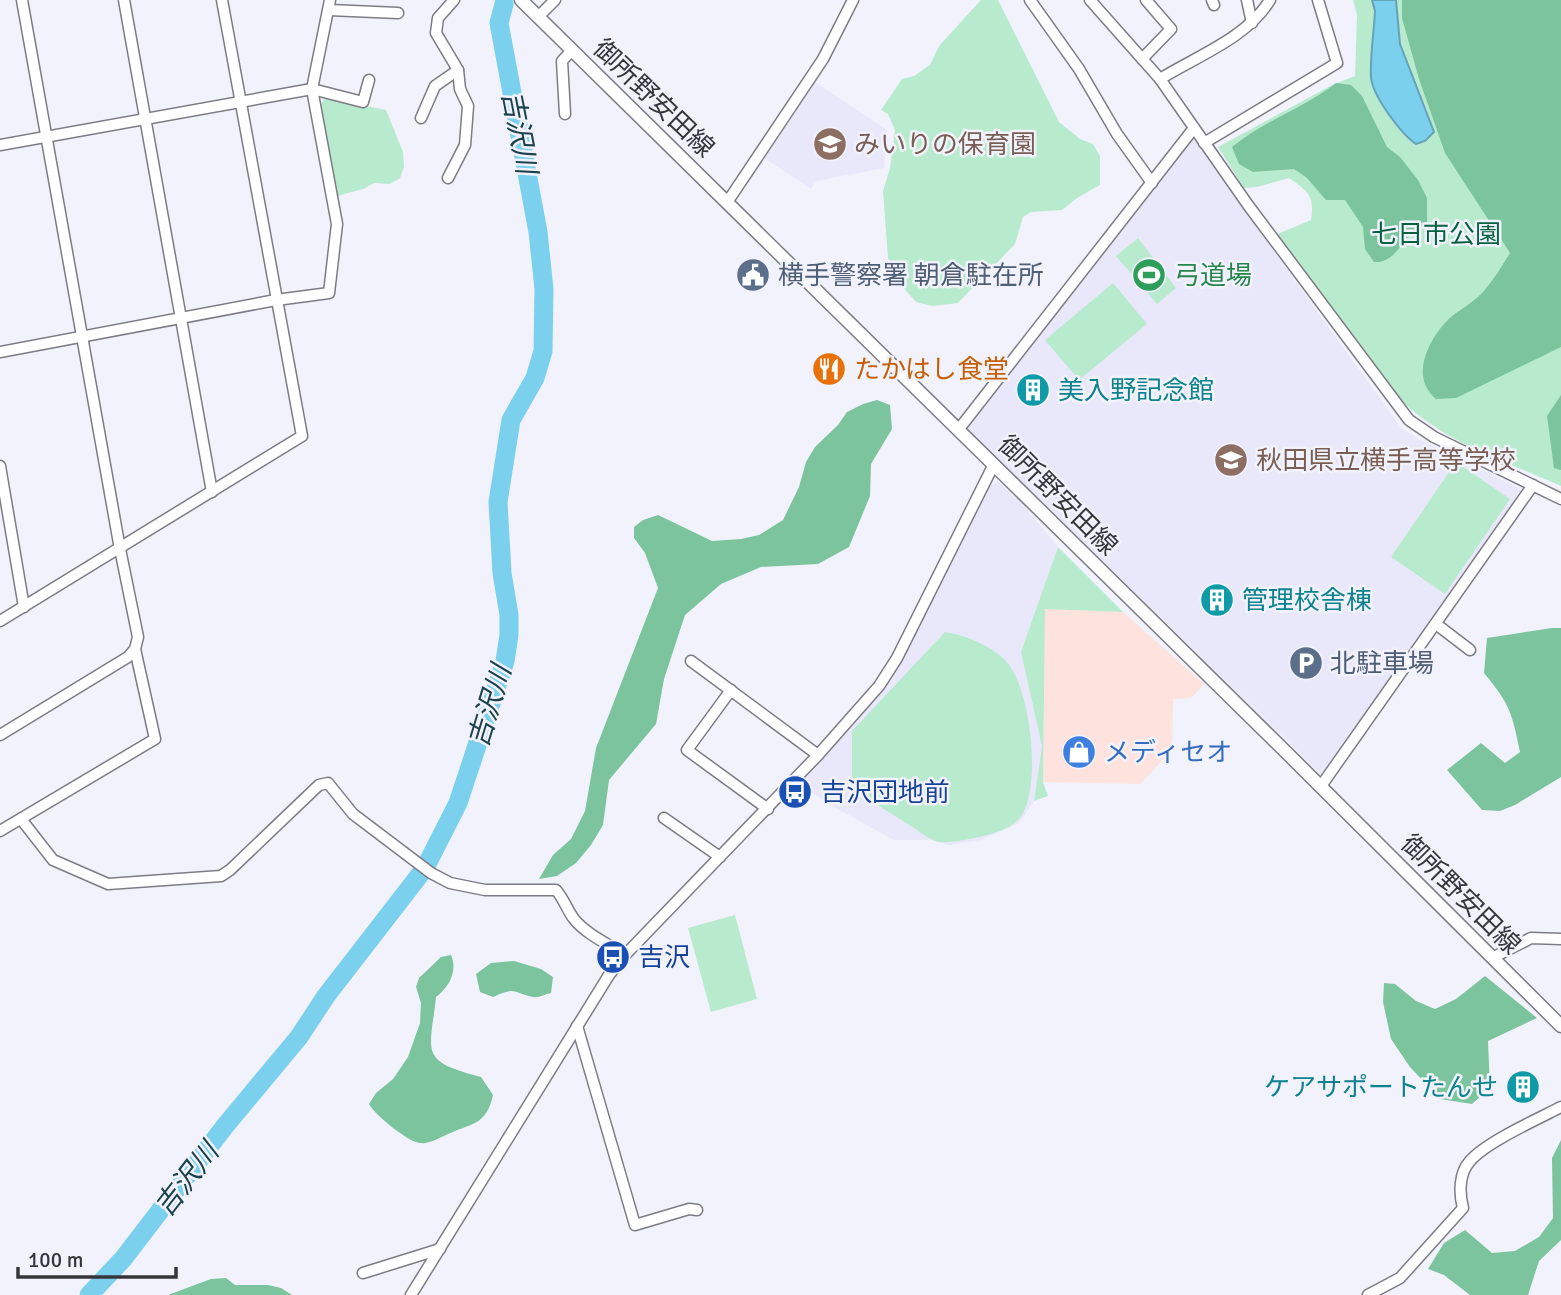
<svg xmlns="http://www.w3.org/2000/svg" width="1561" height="1295" viewBox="0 0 1561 1295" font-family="Signika,'Noto Sans JP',sans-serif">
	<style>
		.commercial { fill: #fde2de }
		.built { fill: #e9e8fa }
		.green { fill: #b8eace }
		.forest { fill: #7bc49d }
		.water { fill: #7bd0ee; stroke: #66a2b8; stroke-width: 2 }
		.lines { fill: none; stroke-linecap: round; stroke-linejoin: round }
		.river { stroke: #7bd0ee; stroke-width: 19 }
		.minor-casing { stroke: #7d7c85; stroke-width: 13 }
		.major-casing { stroke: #7d7c85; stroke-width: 15 }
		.minor { stroke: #fff; stroke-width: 10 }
		.major { stroke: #fff; stroke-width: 12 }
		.labels { text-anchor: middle; stroke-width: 5; stroke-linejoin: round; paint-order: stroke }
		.street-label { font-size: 26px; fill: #36363a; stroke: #f2f2fc }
		.education-label { font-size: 26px; fill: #785e54; stroke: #f2f2fc; text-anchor: start }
		.park-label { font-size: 26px; fill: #05623f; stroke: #f2f2fc }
		.service-label { font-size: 26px; fill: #4e5e75; stroke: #f2f2fc; text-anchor: start }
		.leisure-label { font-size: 26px; fill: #27864d; stroke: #f2f2fc; text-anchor: start }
		.food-label { font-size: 26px; fill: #c56008; stroke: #f2f2fc; text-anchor: start }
		.culture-label { font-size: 26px; fill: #0d838f; stroke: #f2f2fc; text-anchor: start }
		.shop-label { font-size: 26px; fill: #366cbe; stroke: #f2f2fc; text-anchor: start }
		.transit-label { font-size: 26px; fill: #164399; stroke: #f2f2fc; text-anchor: start }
		.water-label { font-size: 28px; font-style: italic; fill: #1b424e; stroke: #f2f2fc }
	</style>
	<rect width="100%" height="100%" fill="#f2f2fc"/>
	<!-- commercial -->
	<polygon class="commercial" points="1045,609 1123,612 1204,684 1191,698 1173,699 1172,750 1140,784 1043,782"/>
	<!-- built -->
	<g class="built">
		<polygon points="815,82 887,130 884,168 816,181 811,189 764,158"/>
		<polygon points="1193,139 1402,429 1424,442 1519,488 1522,493 1323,776 968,429"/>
		<polygon points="998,481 1018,499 1058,547 1021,652 1042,746 1034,801 1019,823 981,840 949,845 931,840 894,840 825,802 801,783 882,692 900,665 988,487"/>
	</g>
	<!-- green -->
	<g class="green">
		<polygon points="981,0 998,0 1059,122 1080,139 1093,144 1100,156 1100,185 1077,198 1062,210 1031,212 1023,217 1015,244 958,303 932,306 916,302 902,286 888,258 883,191 890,168 895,130 888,114 881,110 902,79 914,76 930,65 939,46"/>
		<path d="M1353 0H1561V486C1503 460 1439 441 1395 394L1275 235 1311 220C1315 196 1308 191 1289 178L1257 187 1244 188 1218 147 1332 85 1355 76 1357 15Z"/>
		<polygon points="325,98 386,110 403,152 404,167 400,178 390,184 374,183 363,189 337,196 320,105"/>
		<polygon points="1138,238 1176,288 1157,304 1116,256"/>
		<polygon points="1113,283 1147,324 1079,380 1045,340"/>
		<polygon points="1456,462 1510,499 1445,594 1391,557"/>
		<polygon points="1058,547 1123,612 1045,609 1043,782 1048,796 1034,801 1042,746 1021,652"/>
		<path d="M945 632C965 635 992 646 1006 661 1031 688 1043 791 1019 819 1009 830 989 835 975 838 963 840 944 845 933 840 924 836 915 828 906 823 888 812 870 800 852 789V731Z"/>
		<polygon points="735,915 757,999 711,1012 688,928"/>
	</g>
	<!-- forest -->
	<g class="forest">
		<path d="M1402 0H1561V347L1456 398 1436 399C1411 378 1426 345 1444 324 1455 311 1471 305 1482 293 1493 281 1502 266 1510 253L1445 153 1419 79 1402 18Z"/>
		<path d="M1336 83 1351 85 1362 96 1387 147 1400 157 1418 180 1427 198V222C1421 226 1414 231 1409 236 1398 248 1392 263 1374 262L1365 249 1363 227 1345 200H1326L1307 178 1294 169 1253 172 1239 164 1232 147C1264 121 1304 108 1336 83Z"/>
		<polygon points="1561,395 1561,470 1554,468 1547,416"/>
		<polygon points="877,400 890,405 892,429 871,464 870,496 849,547 818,564 761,567 721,584 685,615 664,679 656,724 609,780 603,825 591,845 576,863 557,876 539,879 553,855 571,839 585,811 596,748 658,588 645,553 634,538 634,527 643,520 658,515 712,541 741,539 759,535 783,520 799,487 806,462 815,447 838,425 847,412 863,404"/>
		<path d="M1552 628H1561V777L1515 805 1500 811 1482 810 1447 770 1481 743 1505 763 1520 752C1512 713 1510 704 1484 673L1487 638Z"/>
		<path d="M451 955C458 971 449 987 436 997 430 1053 418 1061 481 1077L493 1095C486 1127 470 1123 446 1135 437 1139 429 1144 420 1143 408 1142 374 1114 369 1104L376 1093 393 1079 408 1057 420 1023 421 1003 416 987 419 978 441 957Z"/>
		<path d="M514 961 541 969 553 977 551 993C545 994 539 998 533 997 512 993 517 986 493 997L480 992 476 974 491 963Z"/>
		<polygon points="1485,976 1537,1018 1488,1041 1490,1088 1472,1104 1440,1099 1410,1067 1391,1039 1383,1002 1384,983 1395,984 1416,1001 1435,1009 1456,999"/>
		<polygon points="1561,1140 1561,1240 1539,1261 1528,1295 1470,1295 1444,1275 1428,1269 1444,1243 1465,1230 1492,1253 1515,1251 1539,1237 1553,1218 1552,1158"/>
		<polygon points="226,1278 235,1285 268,1285 281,1288 292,1295 168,1295 211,1279"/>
	</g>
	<!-- water -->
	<path class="water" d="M1372 0H1396L1400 44 1434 132 1425 141 1416 144C1401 134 1372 95 1371 77 1370 55 1374 32 1375 11Z"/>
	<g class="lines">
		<!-- river -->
		<polyline class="river" points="89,1295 123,1259 225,1126 299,1037 326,996 425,868 458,803 505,661 509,635 509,615 502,573 498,502 511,420 535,378 543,351 544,289 538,232 499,23 504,4"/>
		<!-- minor casing -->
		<g class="minor-casing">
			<g id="minor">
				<polyline points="124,0 212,492"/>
				<polyline points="1030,0 1079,69 1117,134 1152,183"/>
				<polyline points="1090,0 1160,79 1248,205 1409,420 1434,437 1561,499"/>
				<polyline points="1212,0 1214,5"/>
				<polyline points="1247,0 1252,23"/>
				<polyline points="329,10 398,13"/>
				<polyline points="538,17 555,0"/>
				<polyline points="1142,59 1171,29 1146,0"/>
				<path d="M1160 79C1197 56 1247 38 1270 0"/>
				<polyline points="565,114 562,61 572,50"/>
				<polyline points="421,118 435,86 458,70"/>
				<polyline points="1204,143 1337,63 1318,0"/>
				<polyline points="0,145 312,89 363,102 369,80"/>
				<polyline points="448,178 465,145 468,106 460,89 458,70 436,33 438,18 454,0"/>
				<polyline points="728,201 823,59 853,0"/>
				<polyline points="0,352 276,300 329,293 337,224 312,89 330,0"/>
				<polyline points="959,429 1194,128"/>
				<polyline points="0,466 24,607"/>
				<polyline points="0,621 302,436 222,0"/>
				<polyline points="1436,624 1470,650"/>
				<polyline points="691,661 818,755"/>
				<polyline points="731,690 687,750 768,809"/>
				<polyline points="0,735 128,657 135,649 138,637 120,549 22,0"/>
				<polyline points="1321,786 1533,485"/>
				<polyline points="664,818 720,857"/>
				<path d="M21 819 53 860 108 884 221 876 230 870 319 785 328 783 353 814 431 873 450 883 485 890H556C564 899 567 910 574 919 586 934 608 944 625 955"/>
				<polyline points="0,831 155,739 135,649"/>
				<polyline points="1492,958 1531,938 1561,939"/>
				<polyline points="577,1026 635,1225 689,1209 697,1210"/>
				<polyline points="363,1273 440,1249"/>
				<polyline points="411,1295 609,975 625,955 818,755 879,686 897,658 994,464"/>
				<path d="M1368 1295 1400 1278 1463 1208C1459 1193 1459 1173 1470 1161 1486 1142 1538 1119 1561 1107"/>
			</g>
		</g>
		<!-- major casing -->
		<g class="major-casing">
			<polyline id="major" points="521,0 1290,756 1561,1026"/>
		</g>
		<!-- minor -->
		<use href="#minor" class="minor"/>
		<!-- major -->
		<use href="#major" class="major"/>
	</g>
	<!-- icons -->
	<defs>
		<g id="school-disc" transform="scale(1.75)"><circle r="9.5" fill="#8d6e63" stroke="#f2f2fc"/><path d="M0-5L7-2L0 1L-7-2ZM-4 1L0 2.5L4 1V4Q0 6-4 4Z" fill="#fff"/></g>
		<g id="civic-disc" transform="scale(1.75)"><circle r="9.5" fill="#5c6f8a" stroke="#f2f2fc"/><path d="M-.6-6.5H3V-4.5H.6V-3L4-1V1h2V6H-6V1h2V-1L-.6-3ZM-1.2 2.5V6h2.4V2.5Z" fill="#fff"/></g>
		<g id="stadium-disc" transform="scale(1.75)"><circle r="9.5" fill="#2e9e5b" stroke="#f2f2fc"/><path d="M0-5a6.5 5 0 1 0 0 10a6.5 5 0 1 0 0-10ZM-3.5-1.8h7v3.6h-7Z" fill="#fff"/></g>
		<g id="restaurant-disc" transform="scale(1.75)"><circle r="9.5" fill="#e8710a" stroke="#f2f2fc"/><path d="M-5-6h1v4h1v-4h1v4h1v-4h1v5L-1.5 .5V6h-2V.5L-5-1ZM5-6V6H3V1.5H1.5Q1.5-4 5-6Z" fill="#fff"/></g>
		<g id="building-disc" transform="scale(1.75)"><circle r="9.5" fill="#0f9aa8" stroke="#f2f2fc"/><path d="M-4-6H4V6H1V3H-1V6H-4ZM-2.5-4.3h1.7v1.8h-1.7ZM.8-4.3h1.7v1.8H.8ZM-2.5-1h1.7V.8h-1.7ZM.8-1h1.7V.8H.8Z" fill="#fff"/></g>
		<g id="parking-disc" transform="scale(1.75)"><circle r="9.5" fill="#5c6f8a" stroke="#f2f2fc"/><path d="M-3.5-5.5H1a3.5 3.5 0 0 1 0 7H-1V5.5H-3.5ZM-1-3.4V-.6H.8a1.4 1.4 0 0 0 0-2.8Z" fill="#fff"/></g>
		<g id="shop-disc" transform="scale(1.75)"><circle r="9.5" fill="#3f7fe0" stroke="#f2f2fc"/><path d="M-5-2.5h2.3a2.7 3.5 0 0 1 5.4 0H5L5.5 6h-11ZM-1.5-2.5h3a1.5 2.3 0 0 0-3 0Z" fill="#fff"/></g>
		<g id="bus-disc" transform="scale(1.75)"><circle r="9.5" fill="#1a4fb4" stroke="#f2f2fc"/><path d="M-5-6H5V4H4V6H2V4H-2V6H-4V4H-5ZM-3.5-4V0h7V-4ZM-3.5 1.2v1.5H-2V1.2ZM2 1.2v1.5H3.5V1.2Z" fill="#fff"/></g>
	</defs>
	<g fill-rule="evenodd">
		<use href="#school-disc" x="830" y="144"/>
		<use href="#civic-disc" x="753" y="275"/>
		<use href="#stadium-disc" x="1149" y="275"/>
		<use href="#restaurant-disc" x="829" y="369"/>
		<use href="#building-disc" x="1033" y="390"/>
		<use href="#school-disc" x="1231" y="460"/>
		<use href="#building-disc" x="1217" y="600"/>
		<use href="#parking-disc" x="1306" y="663"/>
		<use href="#shop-disc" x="1079" y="752"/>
		<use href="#bus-disc" x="795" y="792"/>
		<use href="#bus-disc" x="613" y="957"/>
		<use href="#building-disc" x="1523" y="1087"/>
	</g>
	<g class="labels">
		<!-- street labels -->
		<g class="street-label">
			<text transform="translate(654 98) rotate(44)" y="9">御所野安田線</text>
			<text transform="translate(1058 495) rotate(45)" y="9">御所野安田線</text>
			<text transform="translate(1461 894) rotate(45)" y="9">御所野安田線</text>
		</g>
		<!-- education labels -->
		<g class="education-label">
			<text x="854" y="153">みいりの保育園</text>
			<text x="1256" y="469">秋田県立横手高等学校</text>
		</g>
		<!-- park labels -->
		<g class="park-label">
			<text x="1436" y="243">七日市公園</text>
		</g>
		<!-- service labels -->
		<g class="service-label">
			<text x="778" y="284">横手警察署 朝倉駐在所</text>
			<text x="1330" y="672">北駐車場</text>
		</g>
		<!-- leisure labels -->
		<g class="leisure-label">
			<text x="1174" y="284">弓道場</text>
		</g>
		<!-- food labels -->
		<g class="food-label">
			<text x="854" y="378">たかはし食堂</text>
		</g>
		<!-- culture labels -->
		<g class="culture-label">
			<text x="1058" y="399">美入野記念館</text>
			<text x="1242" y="609">管理校舎棟</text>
			<text x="1498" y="1096" text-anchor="end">ケアサポートたんせ</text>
		</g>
		<!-- shop labels -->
		<g class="shop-label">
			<text x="1104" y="761">メディセオ</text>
		</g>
		<!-- transit labels -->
		<g class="transit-label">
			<text x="820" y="801">吉沢団地前</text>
			<text x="638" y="966">吉沢</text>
		</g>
		<!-- water labels -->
		<g class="water-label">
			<text transform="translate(520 132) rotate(79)" y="10">吉沢川</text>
			<text transform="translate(489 706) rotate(-73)" y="10">吉沢川</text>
			<text transform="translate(186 1179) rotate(-52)" y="10">吉沢川</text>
		</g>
	</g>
	<!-- scale -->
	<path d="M18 1267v10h158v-10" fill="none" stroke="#36363a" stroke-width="3.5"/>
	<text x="28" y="1267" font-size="21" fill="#36363a" stroke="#f2f2fc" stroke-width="5" paint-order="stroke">100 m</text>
</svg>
